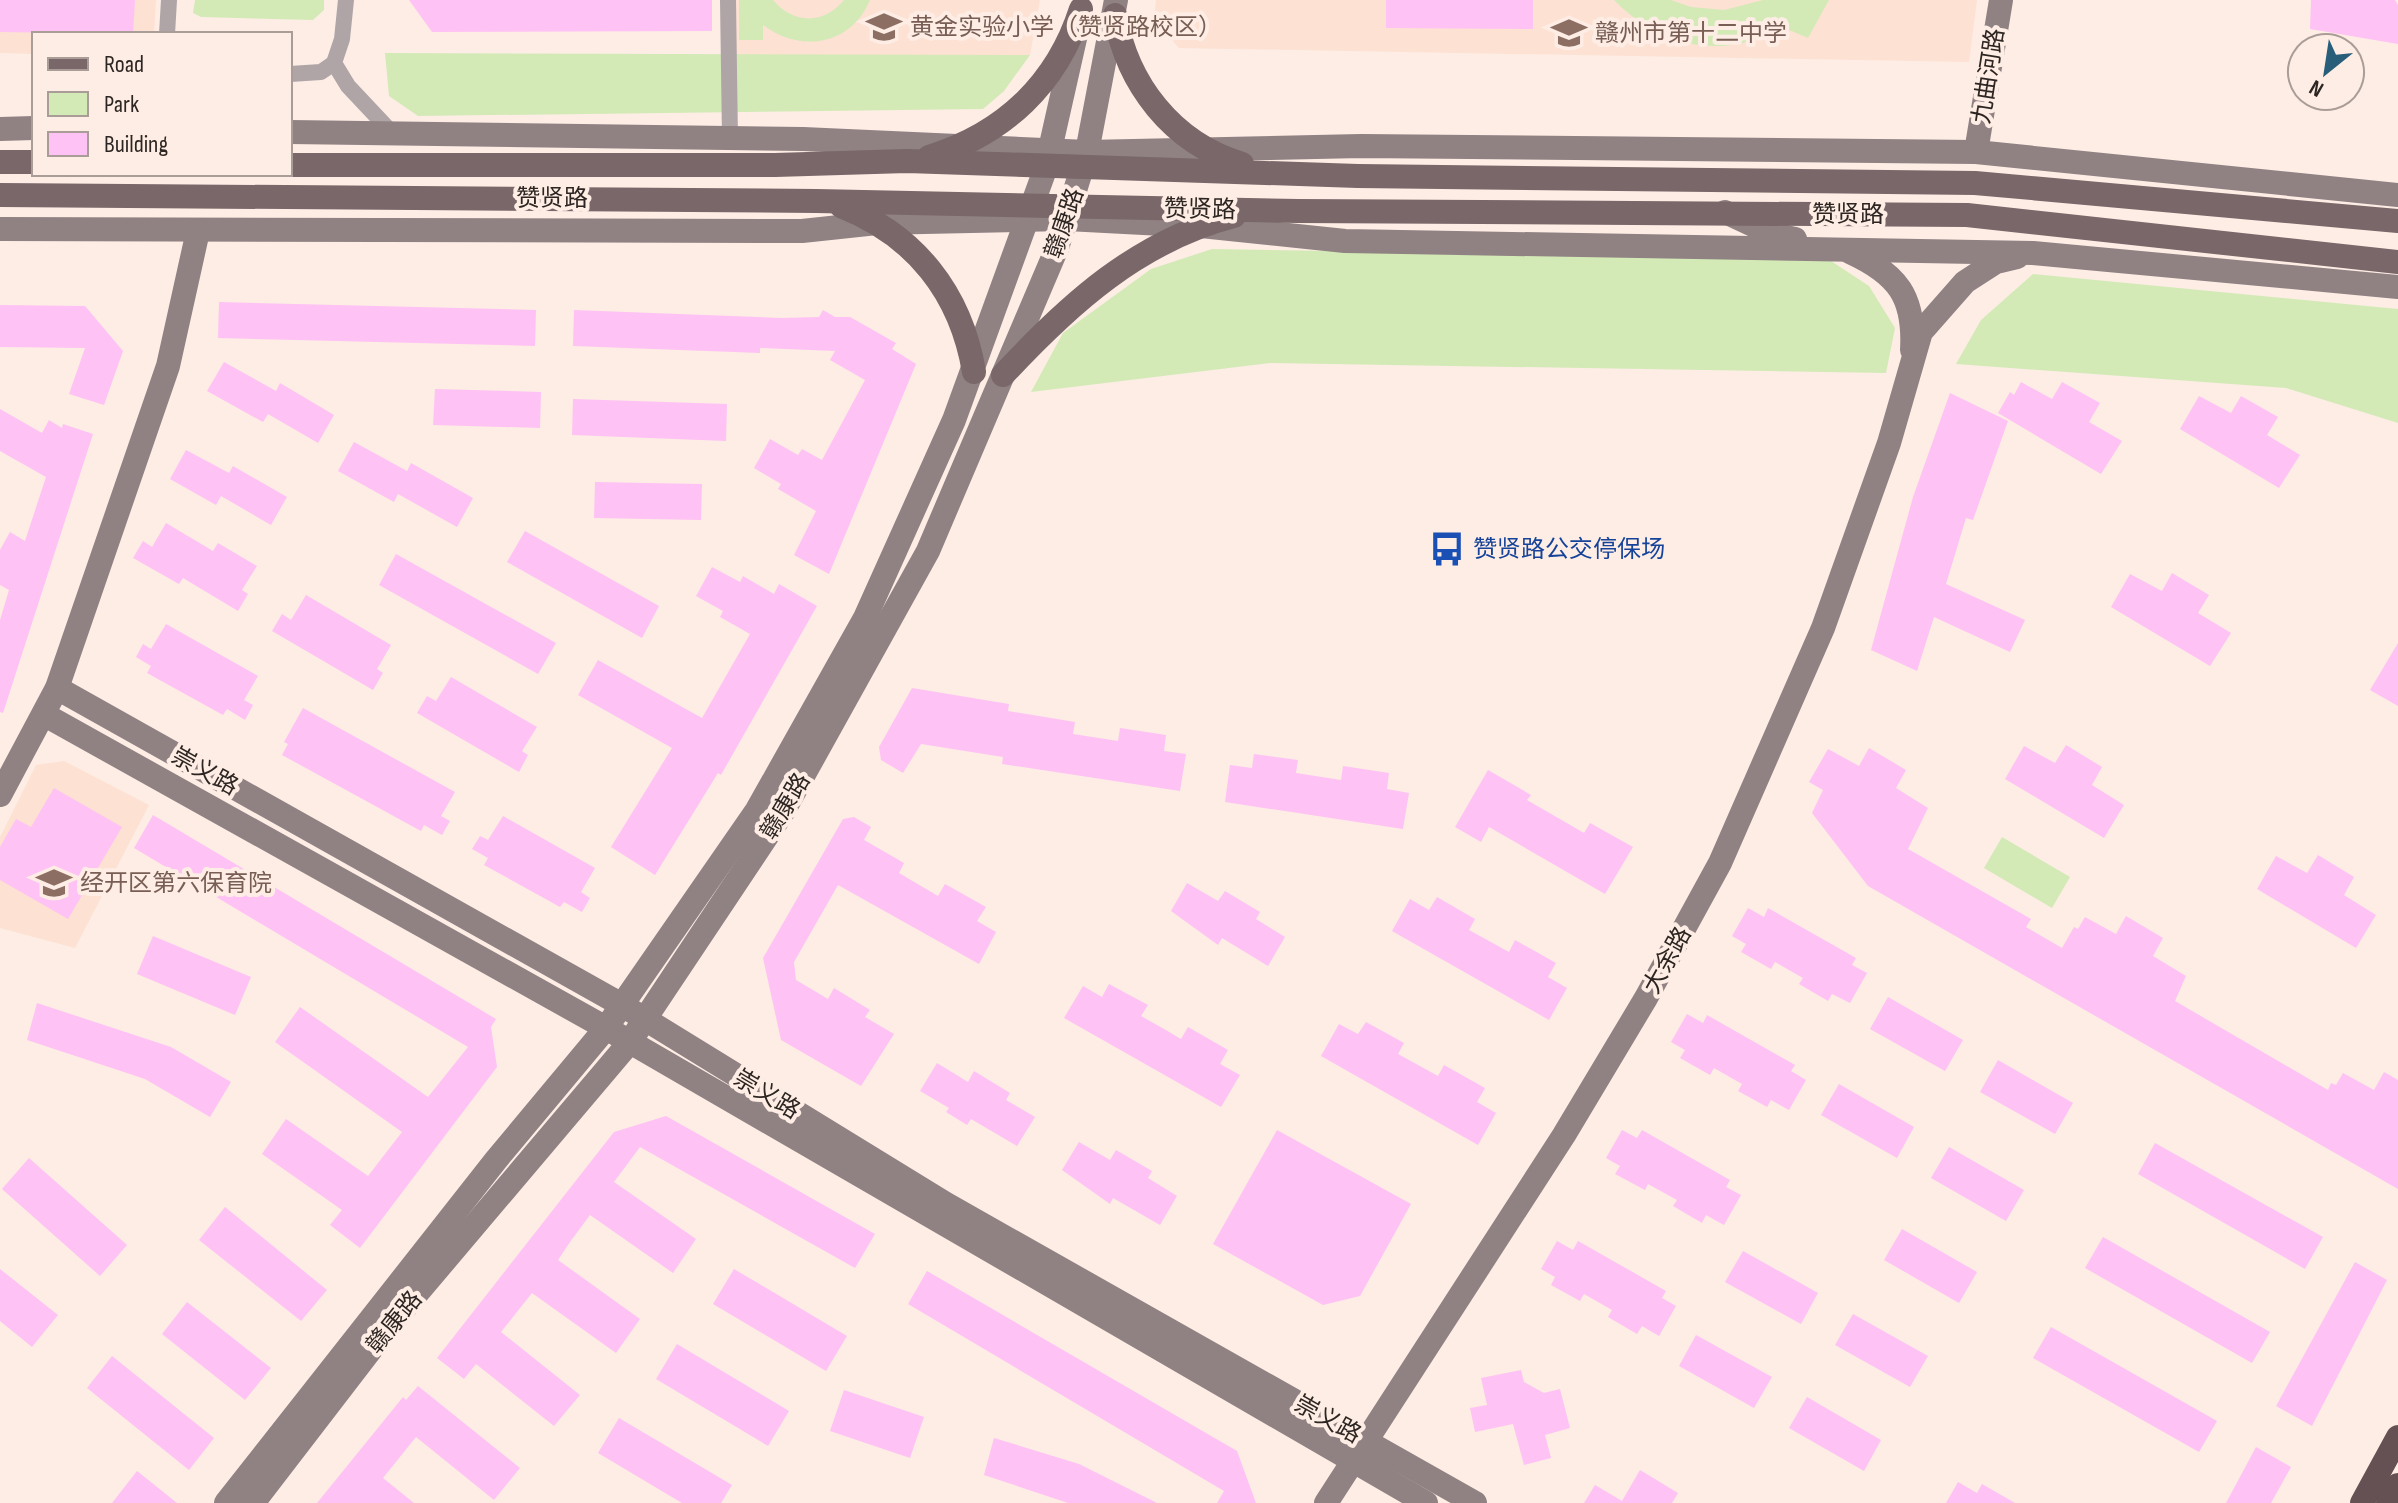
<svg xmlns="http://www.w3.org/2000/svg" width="2398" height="1503" viewBox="0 0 2398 1503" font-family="'Sofia Sans Condensed','Noto Sans SC',sans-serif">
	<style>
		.built { fill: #fde1d3 }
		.green { fill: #d3eab7 }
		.building { fill: #ffc2f4 }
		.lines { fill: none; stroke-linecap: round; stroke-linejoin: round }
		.street { stroke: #afa5a7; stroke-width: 16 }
		.secondary { stroke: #908183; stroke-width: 24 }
		.primary { stroke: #796769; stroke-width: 24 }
		.highway { stroke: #655154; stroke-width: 24 }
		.labels { text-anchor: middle; stroke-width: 8; stroke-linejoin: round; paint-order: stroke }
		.education-label { font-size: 24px; fill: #785e54; stroke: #fdede5; text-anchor: start }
		.street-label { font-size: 24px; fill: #2d2521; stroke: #fdede5 }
		.transit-label { font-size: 24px; fill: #164399; stroke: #fdede5; text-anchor: start }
	</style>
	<rect width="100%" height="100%" fill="#fdede5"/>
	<!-- built -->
	<g class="built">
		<polygon points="0,0 156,0 154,34 34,34 34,54 0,53"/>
		<polygon points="733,0 1040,0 1030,55 923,57 733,55"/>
		<polygon points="1156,0 1977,0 1969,62 1179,48 1154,19"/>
		<polygon points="64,761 149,805 75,948 0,928 0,837 36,765"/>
	</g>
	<!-- green -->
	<g class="green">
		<polygon points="195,0 324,0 324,10 313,20 201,17 193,13"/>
		<path d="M739 0H773C793 24 824 25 844 0H870C851 46 800 53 763 25V40H739Z"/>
		<path d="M1614 0H1671L1691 7 1724 10 1763 0H1829L1808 38 1782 27C1723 61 1661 48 1614 0Z"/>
		<polygon points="385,53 1030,55 1004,91 983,109 418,116 389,96"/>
		<polygon points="1212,249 1828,259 1869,286 1895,328 1886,373 1270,363 1031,392 1063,333 1151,269"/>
		<polygon points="2033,274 2398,309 2398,423 2286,388 1956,364 1981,320"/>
		<polygon points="2002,837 2070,877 2052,908 1984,868"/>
	</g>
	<!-- building -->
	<g class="building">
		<polygon points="0,0 135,0 133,34 0,32"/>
		<polygon points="409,0 712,0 712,31 432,32"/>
		<polygon points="1386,0 1533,0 1533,29 1386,28"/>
		<polygon points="2311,0 2395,0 2398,5 2398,44 2310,29"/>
		<polygon points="219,302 536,310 535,346 218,338"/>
		<polygon points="0,305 85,306 123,351 104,405 69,394 85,348 0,347"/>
		<polygon points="574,310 781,318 819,317 823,310 835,317 850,317 896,343 892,349 916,364 829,574 794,555 816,511 778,489 781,484 754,468 770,439 798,455 802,449 822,460 865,380 830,360 835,351 760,348 760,353 573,346"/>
		<polygon points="224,362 276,391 280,383 334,415 318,443 268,414 263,422 207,391"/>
		<polygon points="2021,382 2052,399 2062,382 2100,403 2089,422 2122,441 2101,474 1998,413 2010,392 2014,395"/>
		<polygon points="435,389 541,392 540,428 433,425"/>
		<polygon points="1950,393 2008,421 1973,520 1966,518 1946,584 2025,620 2010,652 1934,617 1917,671 1871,650 1913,497"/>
		<polygon points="2199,396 2231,413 2241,396 2278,417 2267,435 2300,455 2279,488 2180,429"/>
		<polygon points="573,399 727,404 726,441 572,435"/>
		<polygon points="0,409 42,433 49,420 62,428 63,424 93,434 3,713 0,712 0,620 9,590 0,585 0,550 10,532 25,541 46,477 0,451"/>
		<polygon points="354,442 407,471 411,463 473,498 457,527 398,494 394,502 338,471"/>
		<polygon points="186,450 229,473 233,466 287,497 271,525 221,496 216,505 170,479"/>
		<polygon points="595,482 702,484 701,520 594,518"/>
		<polygon points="166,523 213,551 218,543 257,566 242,590 248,594 238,611 183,578 179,584 133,558 143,541 152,547"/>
		<polygon points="525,531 659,606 642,638 507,562"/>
		<polygon points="396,554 556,643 538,674 379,585"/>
		<polygon points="712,567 740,582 743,576 774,594 779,584 817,606 721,775 718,773 655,875 611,847 672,748 578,695 598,660 702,718 750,634 720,617 723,611 696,596"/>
		<polygon points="2172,573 2209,595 2198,613 2231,633 2210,666 2111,607 2130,574 2162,591"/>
		<polygon points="306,595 391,645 377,669 383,673 373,690 272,631 282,614 291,620"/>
		<polygon points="166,624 258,676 244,700 253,705 245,720 227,709 223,715 147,673 151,666 136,657 143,644 151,649"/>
		<polygon points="2398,643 2398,706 2370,690"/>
		<polygon points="451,677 537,727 522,751 528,755 519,772 417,713 427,696 436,701"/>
		<polygon points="912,688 1009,704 1008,711 1075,722 1073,734 1118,741 1120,728 1166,735 1164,751 1186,754 1180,791 1002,764 1003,757 921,744 903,773 881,760 879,747"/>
		<polygon points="303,708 455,792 441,816 450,821 442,835 424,825 421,831 282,755 288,744 284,742"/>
		<polygon points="2066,745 2102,767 2092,785 2124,805 2104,838 2005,779 2024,746 2055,763"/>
		<polygon points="1869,748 1906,770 1896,788 1928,808 1908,849 2031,919 2026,927 2062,948 2074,927 2078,929 2085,917 2116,934 2126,916 2163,938 2153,956 2186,976 2175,1001 2328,1090 2331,1083 2336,1085 2343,1073 2374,1090 2384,1072 2398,1080 2398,1189 1868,886 1812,813 1823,790 1809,782 1828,749 1859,766"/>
		<polygon points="1254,754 1298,760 1296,773 1341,780 1343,766 1389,773 1387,789 1409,793 1403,829 1225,802 1230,765 1252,768"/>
		<polygon points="1488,770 1531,795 1527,800 1584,833 1590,823 1633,847 1605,894 1489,827 1481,842 1455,827"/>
		<polygon points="54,788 122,827 68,919 0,880 0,847 16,819 31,827"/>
		<polygon points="153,815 496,1019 491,1027 497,1067 360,1248 330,1225 342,1210 262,1154 286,1119 368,1176 402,1132 275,1042 300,1007 428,1097 468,1047 134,848"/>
		<polygon points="503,816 595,868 581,892 590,898 582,912 564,902 560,907 484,865 488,858 472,849 480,836 488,840"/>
		<polygon points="854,817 871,827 864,840 904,863 899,873 938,896 945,884 986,907 977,921 996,932 979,964 838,885 794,962 796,980 828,999 834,988 870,1010 865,1017 894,1034 861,1086 781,1040 763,958 843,819"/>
		<polygon points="2318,855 2354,877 2344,895 2376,915 2356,948 2257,889 2276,856 2307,873"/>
		<polygon points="1187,883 1218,901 1225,891 1260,912 1256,919 1285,937 1268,966 1222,938 1218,945 1171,911"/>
		<polygon points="1437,897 1475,919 1469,930 1509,952 1515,940 1556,963 1548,977 1567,988 1549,1020 1392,931 1410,899 1429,910"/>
		<polygon points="1748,908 1764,917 1768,908 1856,958 1852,965 1867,973 1850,1003 1832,994 1828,1001 1799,984 1803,978 1775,962 1771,969 1741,952 1746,944 1732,936"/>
		<polygon points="153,936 251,977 235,1015 137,974"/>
		<polygon points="1109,984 1148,1005 1141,1016 1164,1029 1181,1039 1188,1027 1228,1050 1220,1064 1240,1075 1221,1107 1064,1018 1083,986 1102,997"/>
		<polygon points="1888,997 1963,1040 1945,1071 1870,1029"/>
		<polygon points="37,1003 171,1047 231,1082 210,1117 145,1079 27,1040"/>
		<polygon points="1687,1014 1703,1023 1707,1015 1795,1065 1791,1071 1806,1080 1789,1110 1771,1100 1767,1107 1738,1091 1742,1084 1714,1068 1710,1075 1680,1058 1685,1050 1671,1042"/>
		<polygon points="1366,1022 1404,1043 1398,1054 1438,1076 1444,1065 1485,1088 1477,1102 1496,1113 1478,1145 1321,1056 1339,1024 1358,1034"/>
		<polygon points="1998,1060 2073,1103 2055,1134 1980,1092"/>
		<polygon points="937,1063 968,1082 974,1071 1010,1093 1006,1100 1035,1117 1017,1146 971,1119 967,1125 946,1112 949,1108 920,1091"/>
		<polygon points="1839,1084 1914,1127 1897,1158 1821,1115"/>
		<polygon points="666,1116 875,1234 855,1268 640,1147 614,1182 696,1239 673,1273 590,1215 570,1242 558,1260 640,1319 616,1353 532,1293 501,1332 580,1395 554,1426 476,1364 464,1379 437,1358 614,1132"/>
		<polygon points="1277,1130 1411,1204 1360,1296 1323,1305 1213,1244"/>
		<polygon points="1622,1130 1637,1138 1642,1130 1730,1180 1726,1187 1741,1195 1724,1225 1706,1215 1702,1223 1673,1206 1677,1200 1648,1184 1645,1190 1615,1174 1620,1166 1606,1158"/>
		<polygon points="1079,1142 1110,1160 1116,1150 1152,1171 1148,1178 1177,1196 1160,1225 1113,1198 1110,1204 1062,1170"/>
		<polygon points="2155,1143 2323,1237 2305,1269 2138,1174"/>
		<polygon points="1949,1147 2024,1190 2006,1221 1931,1178"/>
		<polygon points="29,1158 127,1245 100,1276 2,1189"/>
		<polygon points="225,1207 327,1290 301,1321 199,1240"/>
		<polygon points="1902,1229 1977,1272 1959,1303 1884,1260"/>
		<polygon points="2103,1237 2270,1332 2252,1363 2085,1268"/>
		<polygon points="1557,1241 1573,1250 1578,1241 1666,1291 1662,1298 1676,1306 1659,1336 1642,1326 1637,1334 1608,1317 1612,1310 1584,1294 1580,1301 1551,1285 1555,1277 1541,1269"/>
		<polygon points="1743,1251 1818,1293 1801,1324 1725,1282"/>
		<polygon points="2355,1262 2387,1280 2312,1426 2276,1406"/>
		<polygon points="0,1269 58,1315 32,1347 0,1321"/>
		<polygon points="734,1269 847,1336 826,1371 713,1304"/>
		<polygon points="927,1271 1237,1451 1256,1503 1217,1503 1224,1491 908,1304"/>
		<polygon points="187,1302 271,1368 245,1400 162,1334"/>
		<polygon points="1853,1314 1928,1356 1910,1387 1835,1345"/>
		<polygon points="2051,1327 2217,1421 2199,1452 2033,1358"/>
		<polygon points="1696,1335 1772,1377 1754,1408 1679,1366"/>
		<polygon points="677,1344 789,1411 768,1446 656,1379"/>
		<polygon points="112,1356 214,1438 189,1470 87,1388"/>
		<polygon points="1521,1370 1524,1382 1544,1393 1560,1389 1570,1428 1545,1435 1551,1458 1524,1465 1513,1424 1475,1432 1470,1408 1487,1405 1481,1378"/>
		<polygon points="418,1386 520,1468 494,1500 416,1437 383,1478 414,1503 317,1503 403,1397 406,1400"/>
		<polygon points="844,1390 924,1417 910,1458 830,1431"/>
		<polygon points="1807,1397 1881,1440 1864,1471 1789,1428"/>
		<polygon points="619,1418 732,1485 721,1503 682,1503 598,1453"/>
		<polygon points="994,1438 1079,1464 1157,1503 1068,1503 984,1475"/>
		<polygon points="2256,1447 2291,1467 2271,1503 2226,1503"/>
		<polygon points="1640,1470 1678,1493 1672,1503 1584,1503 1595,1485 1622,1501"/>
		<polygon points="137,1471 177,1503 112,1503"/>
		<polygon points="1958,1482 1977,1493 1982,1484 2015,1503 1946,1503"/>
	</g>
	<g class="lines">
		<!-- street -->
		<g class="street">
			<polyline points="346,0 342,39 334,63 348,86 395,136"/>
			<polyline points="728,0 730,139"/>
			<polyline points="167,34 169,0"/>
			<polyline points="290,74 321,72 334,63"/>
		</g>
		<!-- secondary -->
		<g class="secondary">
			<polyline points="0,129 34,128"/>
			<polyline points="290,132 803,139 1087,152 1361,146 1976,152 2398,195"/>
			<polyline points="1976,152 2001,0"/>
			<polyline points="1725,212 1772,234 1795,239"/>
			<polyline points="0,229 802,231 877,223 1067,219 1201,226 1345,241 2033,253 2398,287"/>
			<path d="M1850 252C1898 274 1915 297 1912 350"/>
			<polyline points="57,688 622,1005 946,1204 1475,1503"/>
			<polyline points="45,715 606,1028 1426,1503"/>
			<polyline points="0,795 57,688 168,366 198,231"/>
			<polyline points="226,1503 496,1160 606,1028 757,810 865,618 954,420 1046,167 1076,34"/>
			<polyline points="253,1503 386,1330 629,1043 783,812 928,551 1057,248 1087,152 1116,0"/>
			<polyline points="1326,1503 1564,1135 1646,998 1720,863 1823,628 1889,443 1921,332 1965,282 1996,262 2017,257"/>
		</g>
		<!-- primary -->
		<g class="primary">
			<path d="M1115 15C1127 84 1172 143 1242 164"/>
			<path d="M929 157C1004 134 1057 84 1081 9"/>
			<polyline points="0,162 34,162"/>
			<polyline points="290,165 775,165 907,161 1358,176 1975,183 2398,221"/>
			<polyline points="0,195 816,201 1298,211 1967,215 2398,262"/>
			<path d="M841 206C915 235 961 293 974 372"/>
			<path d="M1003 375C1069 304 1138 241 1234 216"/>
		</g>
		<!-- highway -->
		<g class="highway">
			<polyline points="2362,1503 2398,1437"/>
			<polyline points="2388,1503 2398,1485"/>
		</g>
	</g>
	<!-- icons -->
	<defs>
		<g id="school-bare" transform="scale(2.76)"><path d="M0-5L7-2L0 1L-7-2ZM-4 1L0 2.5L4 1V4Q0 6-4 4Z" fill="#8d6e63" stroke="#fdede5" stroke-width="2.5" paint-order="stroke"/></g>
		<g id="bus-bare" transform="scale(2.76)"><path d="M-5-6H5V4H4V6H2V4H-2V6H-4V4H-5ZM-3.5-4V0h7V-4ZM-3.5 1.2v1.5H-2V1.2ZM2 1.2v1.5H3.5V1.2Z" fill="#1a4fb4" stroke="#fdede5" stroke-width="2.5" paint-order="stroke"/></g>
	</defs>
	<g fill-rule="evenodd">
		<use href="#school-bare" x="884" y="27"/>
		<use href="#school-bare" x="1569" y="33"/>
		<use href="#bus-bare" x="1447" y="549"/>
		<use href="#school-bare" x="54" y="883"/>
	</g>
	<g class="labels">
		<!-- education labels -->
		<g class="education-label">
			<text x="910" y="35">黄金实验小学（赞贤路校区）</text>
			<text x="1595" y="41">赣州市第十二中学</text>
			<text x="80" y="891">经开区第六保育院</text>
		</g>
		<!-- street labels -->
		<g class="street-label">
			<text transform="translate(1988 76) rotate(-81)" y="8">九曲河路</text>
			<text x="552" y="206">赞贤路</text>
			<text transform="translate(1200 209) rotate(1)" y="8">赞贤路</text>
			<text x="1848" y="222">赞贤路</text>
			<text transform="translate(1064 223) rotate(-71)" y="8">赣康路</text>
			<text transform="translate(205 771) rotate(29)" y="8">崇义路</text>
			<text transform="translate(785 806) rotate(-59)" y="8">赣康路</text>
			<text transform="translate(1667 960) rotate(-61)" y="8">大余路</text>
			<text transform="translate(767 1094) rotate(31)" y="8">崇义路</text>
			<text transform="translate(394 1322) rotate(-51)" y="8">赣康路</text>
			<text transform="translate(1328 1419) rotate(29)" y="8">崇义路</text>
		</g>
		<!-- transit labels -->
		<g class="transit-label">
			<text x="1473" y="557">赞贤路公交停保场</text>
		</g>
	</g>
	<!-- legend -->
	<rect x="32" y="32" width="260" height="144" fill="#fdede5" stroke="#aa9d97" stroke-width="2"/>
	<rect x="48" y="58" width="40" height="12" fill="#796769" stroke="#aa9d97" stroke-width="2"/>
	<text x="104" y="72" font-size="24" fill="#2d2521">Road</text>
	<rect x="48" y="92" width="40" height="24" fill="#d3eab7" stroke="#aa9d97" stroke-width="2"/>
	<text x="104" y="112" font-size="24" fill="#2d2521">Park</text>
	<rect x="48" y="132" width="40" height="24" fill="#ffc2f4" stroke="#aa9d97" stroke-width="2"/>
	<text x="104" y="152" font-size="24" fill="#2d2521">Building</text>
	<!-- north arrow -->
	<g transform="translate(2326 72) rotate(210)"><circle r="38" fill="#fdede5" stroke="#aa9d97" stroke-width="2"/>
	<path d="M0-6L14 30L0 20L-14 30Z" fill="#285e7a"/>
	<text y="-12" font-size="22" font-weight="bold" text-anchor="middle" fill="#2d2521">N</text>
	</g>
</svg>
